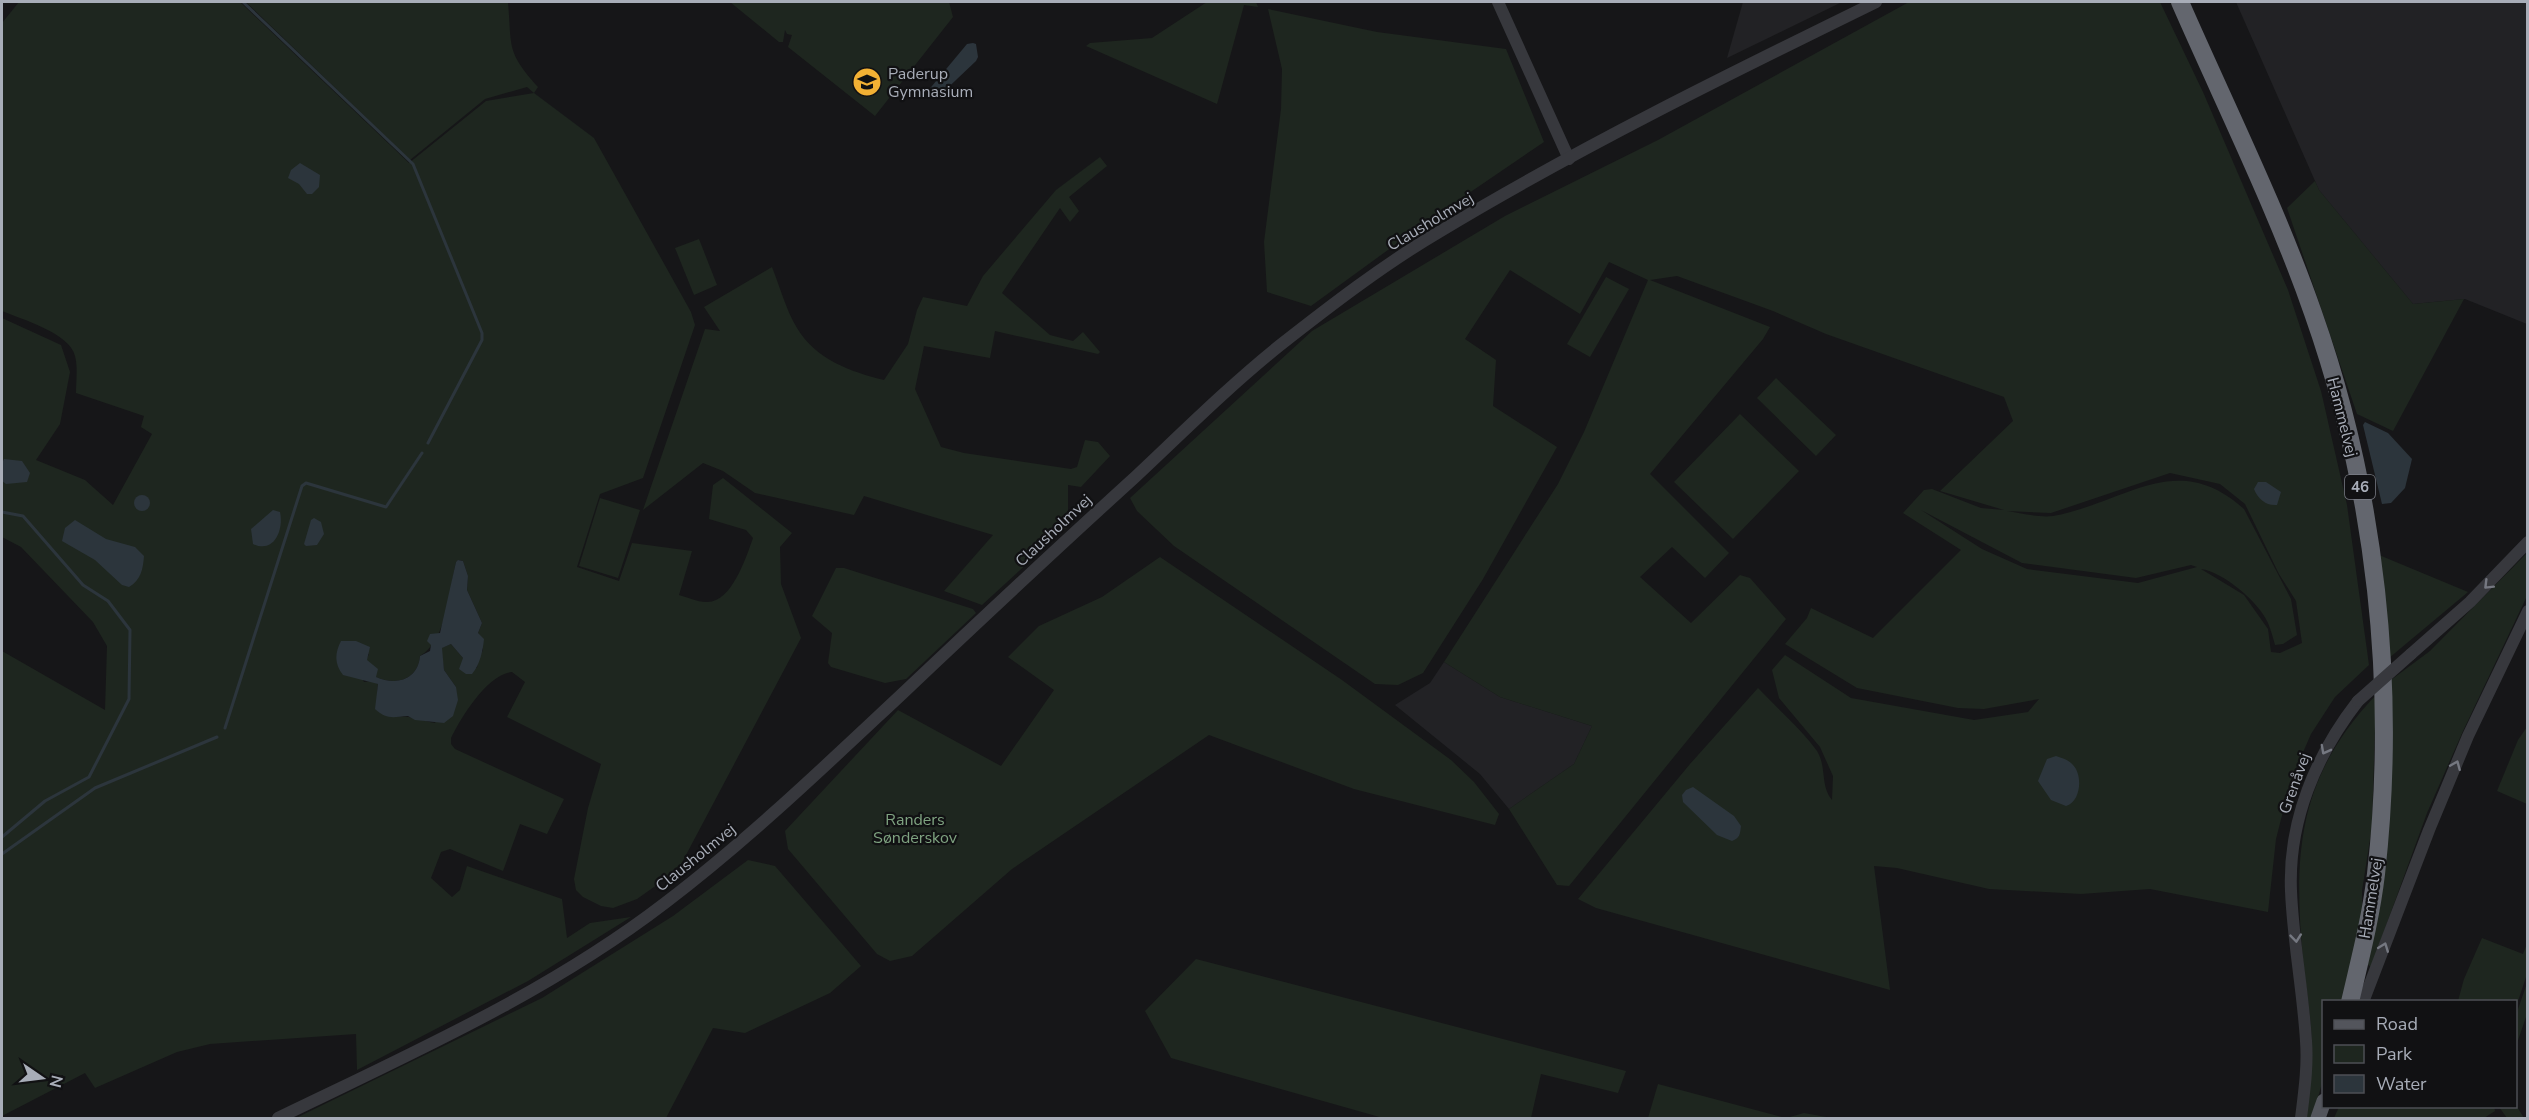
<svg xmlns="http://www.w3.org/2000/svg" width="2529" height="1120" viewBox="0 0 2529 1120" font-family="'Nunito Sans',sans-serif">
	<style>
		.built { fill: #222225 }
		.green { fill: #1e261f; fill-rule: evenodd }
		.water { fill: #2c353c }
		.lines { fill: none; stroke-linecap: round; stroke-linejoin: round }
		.stream { stroke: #2c353c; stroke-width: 3 }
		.minor { stroke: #37383d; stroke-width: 12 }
		.major { stroke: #53555c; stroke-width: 15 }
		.highway { stroke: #63666e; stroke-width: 18 }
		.minor-bridge { stroke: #37383d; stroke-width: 12 }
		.oneway { stroke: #757881 }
		.labels { text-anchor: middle; stroke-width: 4.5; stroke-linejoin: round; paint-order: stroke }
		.shield { fill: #111113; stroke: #7b7e86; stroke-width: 1.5 }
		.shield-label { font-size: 15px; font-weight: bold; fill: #a8adb8 }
		.poi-label { font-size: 16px; fill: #a8adb8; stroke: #111113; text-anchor: start }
		.street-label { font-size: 16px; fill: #a8adb8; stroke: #111113 }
		.park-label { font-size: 16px; fill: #7fa381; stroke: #111113 }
	</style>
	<rect width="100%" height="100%" fill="#161618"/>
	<!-- built -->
	<g class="built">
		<polygon points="1743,2 1842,2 1727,58"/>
		<polygon points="2236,2 2527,2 2527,324 2465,299 2413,304 2319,190"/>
		<polygon points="1444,662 1500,697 1592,726 1574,764 1509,809 1480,774 1395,705 1430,683"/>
	</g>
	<!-- green -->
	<g class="green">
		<path d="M19 2H240L409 163 486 101 534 93 527 87 485 99 410 160 246 2H508C512 48 506 51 538 87L534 93 594 138 691 312 695 325 643 478 600 494 577 567 619 581 632 543 692 551 679 595C687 597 697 602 706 602 731 604 746 558 753 538L746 530 709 519 713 485 723 478 792 533 780 547 781 584 801 638 678 870 637 899 613 908 601 906 583 897 576 890 574 879 588 808 601 764 507 717 525 682 512 672C487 675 462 716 451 738V744L455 749 564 799 547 834 520 824 503 871 450 849 441 852 431 878 452 897 460 890 467 866 562 899 567 938 590 923 631 917 528 981 357 1070 356 1034 210 1044 177 1052 95 1088 85 1073 2 1116V651L105 710 107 646 93 622 21 547 2 537V318L61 345 70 372 60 424 36 460 85 480 113 505 152 434 141 427 144 416 76 393C76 381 78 367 75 356 70 333 21 319 2 311V23ZM459 560 463 561 468 576 467 590 482 623 478 633 483 650 478 659 477 668 463 658 451 644 441 648 444 670 456 687 435 723C422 721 410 715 397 717L377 693 378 684 372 681 364 682 341 641 369 654 366 660 376 677C396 686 418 680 420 656 447 640 449 591 456 562Z"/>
		<polygon points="730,2 949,2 953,17 875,116 788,47 792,35 787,34 785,30 783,42 779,42"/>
		<polygon points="1207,2 1256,2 1258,7 1244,5 1217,104 1086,46 1090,43 1152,38"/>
		<path d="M1909 2H2160L2203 92 2288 290 2321 391 2347 505 2369 665 2335 697 2311 734 2291 780 2276 839 2268 912 2150 889 2081 894 1989 889 1897 868 1874 866 1890 990 1596 908 1578 899 1690 764 1758 688C1775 706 1804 732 1817 751 1827 767 1820 786 1832 800L1833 776 1820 747 1779 698 1772 670 1785 655 1851 698 1974 720 2028 712 2039 699 1984 709 1958 708 1857 688 1785 644 1807 618 1811 608 1873 638 1961 550 1903 513 1924 490 1932 489 1981 508 2004 510 1940 491 2013 421 2004 397 1826 334 1773 311 1677 276 1650 280 1770 327 1763 339 1650 474 1729 553 1705 578 1672 547 1640 577 1691 623 1740 575 1750 578 1786 619 1569 886 1557 885 1509 809 1574 764 1592 726 1500 697 1444 662 1558 484 1584 432 1648 280 1609 262 1580 314 1510 270 1465 339 1496 360 1493 406 1557 447 1483 579 1423 673 1398 685 1375 684 1174 546 1137 511 1130 498 1312 331 1505 216 1658 140ZM2170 473 2220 484 2245 504 2279 574 2296 601 2302 643 2280 653 2271 652 2268 629 2244 595 2201 569C2223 572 2259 602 2268 623 2271 630 2273 638 2275 645L2283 644 2297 635 2291 599 2244 509C2176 448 2126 503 2053 516 2040 518 2020 513 2007 511L2051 513ZM1921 510 2022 563 2136 578 2191 565 2197 567 2138 583 2027 569 1982 549Z"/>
		<polygon points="1268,9 1377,32 1506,49 1544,142 1425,223 1311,306 1267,292 1264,242 1281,109 1282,69"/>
		<path d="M1100 157 1107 166 1069 197 1079 211 1070 222 1060 208 1002 293 1050 335 1073 341 1083 332 1100 352 1098 354 995 331 990 358 924 346 915 389 941 447 964 453 1071 469 1077 467 1085 440 1098 442 1110 456 1081 487 1068 485V526L982 605 944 591 993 535 864 496 854 515 755 493 723 471 703 463 643 510 705 329 720 331 704 307 772 267C780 287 786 310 797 328 815 359 851 372 884 380L908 344 917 310 923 297 967 306 983 276 1056 190Z"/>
		<polygon points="2315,181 2319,190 2413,304 2464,299 2393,431 2357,414 2287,208"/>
		<polygon points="699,239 717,285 694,295 675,248"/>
		<polygon points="1606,277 1629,289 1590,357 1567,344"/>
		<polygon points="1776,378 1836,435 1816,456 1757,398"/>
		<polygon points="1740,414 1799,471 1733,539 1674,482"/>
		<polygon points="600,498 640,510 618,578 579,566"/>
		<polygon points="2527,553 2527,596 2463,731 2427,813 2371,967 2367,964 2391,680 2430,651"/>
		<polygon points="2379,555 2468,592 2389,658"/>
		<polygon points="1160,557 1342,680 1451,760 1474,782 1499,814 1495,825 1354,789 1209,735 1012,869 912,956 890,961 877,954 788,849 785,831 898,710 1001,766 1054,690 1008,657 1039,626 1102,597"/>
		<polygon points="836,568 844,568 973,609 976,613 906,679 885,683 831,667 828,663 832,633 812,616"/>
		<path d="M2376 695 2372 826 2362 891V918L2344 1001 2324 1002 2323 1080 2312 1118H2305C2308 1096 2312 1073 2312 1051 2312 1020 2306 990 2303 960 2293 852 2298 777 2376 695Z"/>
		<polygon points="2527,727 2527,804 2497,791 2518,740"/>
		<polygon points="748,860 775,866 861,966 830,993 745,1033 713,1028 666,1118 296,1118 542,998 673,916"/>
		<polygon points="2482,938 2523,954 2527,944 2527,974 2516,1007 2516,1002 2458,1001 2464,979"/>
		<polygon points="1196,959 1626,1071 1618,1093 1541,1074 1531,1118 1383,1118 1171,1058 1145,1011"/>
		<polygon points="2527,983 2527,1014 2516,1046 2516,1015"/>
		<polygon points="1658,1084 1786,1118 1804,1113 1832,1118 1648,1118"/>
		<polygon points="2516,1105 2524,1118 2507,1118 2499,1107"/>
		<polygon points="2494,1106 2495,1111 2484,1118 2334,1118 2339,1107"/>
	</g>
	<!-- water -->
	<g class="water">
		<polygon points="973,43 976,44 978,57 976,61 937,98 929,98 927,92 967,44"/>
		<polygon points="300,163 320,175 319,187 312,194 307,194 299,184 288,178 291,170"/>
		<polygon points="2365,422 2388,433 2412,459 2405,488 2391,503 2382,504 2363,425"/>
		<polygon points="4,459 22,461 30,473 27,482 6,484 2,481 2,463"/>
		<path d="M2258 482H2266L2281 492 2277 505C2266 506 2258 499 2254 489Z"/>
		<circle cx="142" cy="503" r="8"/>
		<path d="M273 510 280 512C284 530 274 554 253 544L251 529Z"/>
		<polygon points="314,518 321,522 324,534 317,545 306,546 304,544 311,520"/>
		<path d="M75 520 106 539 135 547 144 556C143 569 141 580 129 587L122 585 95 560 62 541 65 528Z"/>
		<path d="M458 560 463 561 468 576 467 590 482 623 478 633 484 639C483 650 480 665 472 674H466L459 669 463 658 451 644 442 648 444 670 456 687 458 700 453 716 444 723 415 720 408 716C393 717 387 720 375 709L378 684 343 675C334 664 335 652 341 641H356L370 647 367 660 378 669 376 677C396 686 418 680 420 656L430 651 431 645 427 641 430 634 440 633 456 562Z"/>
		<path d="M2056 756C2062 758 2069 760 2073 765 2083 775 2081 802 2066 806L2051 800 2038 781 2047 759Z"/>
		<path d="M1693 787 1734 816 1741 826C1740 834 1740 838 1732 841L1717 835 1683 802 1682 795 1686 790Z"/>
	</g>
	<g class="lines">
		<!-- stream -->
		<g class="stream">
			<polyline points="243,2 413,164 482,333 482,340 428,443"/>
			<polyline points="2,512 23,516 83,585 108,601 130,630 129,699 89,777 45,801 2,837"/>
			<polyline points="225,728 302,486 306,483 386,507 422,453"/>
			<polyline points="2,854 95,788 217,737"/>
		</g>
		<!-- minor -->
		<g class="minor">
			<polyline points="1498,2 1569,159"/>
			<polyline points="2411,654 2470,602 2528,542"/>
			<polyline points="2363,1002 2429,830 2468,736 2528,611"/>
			<path d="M278 1118C410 1054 548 993 665 903 749 839 825 766 902 694 978 622 1055 550 1133 479 1181 434 1228 387 1279 346 1330 306 1383 265 1439 232 1580 147 1729 74 1876 2"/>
			<path d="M2301 1118C2304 1093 2308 1067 2306 1041 2303 991 2293 941 2291 891 2288 821 2316 755 2358 701"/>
		</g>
		<!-- major -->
		<polyline class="major" points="2318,1118 2324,1101"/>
		<!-- highway -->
		<path class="highway" d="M2180 2C2225 105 2276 207 2313 313 2376 491 2397 687 2376 874 2371 917 2360 959 2350 1002"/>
		<!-- minor-bridge -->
		<polyline class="minor-bridge" points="2358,701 2411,654"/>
	</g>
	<!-- one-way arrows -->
	<defs><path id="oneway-chevron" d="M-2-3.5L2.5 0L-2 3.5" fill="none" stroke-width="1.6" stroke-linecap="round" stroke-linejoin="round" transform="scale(1.5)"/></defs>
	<g class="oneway">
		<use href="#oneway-chevron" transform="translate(2488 585) rotate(135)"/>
		<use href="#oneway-chevron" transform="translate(2325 750) rotate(118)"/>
		<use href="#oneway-chevron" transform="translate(2456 765) rotate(-67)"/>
		<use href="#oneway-chevron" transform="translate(2296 938) rotate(84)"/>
		<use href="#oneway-chevron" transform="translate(2384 947) rotate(-69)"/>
	</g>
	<!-- icons -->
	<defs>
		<g id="school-disc" transform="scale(1.5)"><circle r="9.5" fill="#f2b134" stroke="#111113"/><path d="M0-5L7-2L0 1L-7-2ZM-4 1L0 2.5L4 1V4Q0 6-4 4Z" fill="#111"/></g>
	</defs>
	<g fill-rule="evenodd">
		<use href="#school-disc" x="867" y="82"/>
	</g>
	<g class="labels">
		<!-- shield labels -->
		<rect class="shield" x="2345" y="475" width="30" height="24" rx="4.5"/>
		<g class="shield-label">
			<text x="2360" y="492">46</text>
		</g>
		<!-- poi labels -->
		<g class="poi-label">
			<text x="888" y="79">Paderup<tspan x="888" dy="18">Gymnasium</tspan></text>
		</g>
		<!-- street labels -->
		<g class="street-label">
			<text transform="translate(1430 221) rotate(-31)" y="6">Clausholmvej</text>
			<text transform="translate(2343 417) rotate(76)" y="6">Hammelvej</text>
			<text transform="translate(1053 530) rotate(-43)" y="6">Clausholmvej</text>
			<text transform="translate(2294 783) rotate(-70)" y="6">Grenåvej</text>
			<text transform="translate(695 857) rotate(-39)" y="6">Clausholmvej</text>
			<text transform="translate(2370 898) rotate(-81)" y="6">Hammelvej</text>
		</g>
		<!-- park labels -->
		<g class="park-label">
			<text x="915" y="825">Randers<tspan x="915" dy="18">Sønderskov</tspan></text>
		</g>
	</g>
	<!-- border -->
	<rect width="2529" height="1120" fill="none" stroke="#a8adb8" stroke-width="6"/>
	<!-- legend -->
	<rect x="2322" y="1000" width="195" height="108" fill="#111113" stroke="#4d4f55" stroke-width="1.5"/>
	<rect x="2334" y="1020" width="30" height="9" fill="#53555c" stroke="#4d4f55" stroke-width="1.5"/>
	<text x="2376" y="1030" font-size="18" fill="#a8adb8">Road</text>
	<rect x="2334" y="1045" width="30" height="18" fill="#1e261f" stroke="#4d4f55" stroke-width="1.5"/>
	<text x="2376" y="1060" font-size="18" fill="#a8adb8">Park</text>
	<rect x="2334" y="1075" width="30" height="18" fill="#2c353c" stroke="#4d4f55" stroke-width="1.5"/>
	<text x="2376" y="1090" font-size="18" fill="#a8adb8">Water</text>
	<!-- north arrow -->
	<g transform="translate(42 1078) rotate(104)" stroke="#111113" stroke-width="4.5" paint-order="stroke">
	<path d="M0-4.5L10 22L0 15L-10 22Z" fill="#a8adb8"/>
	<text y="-9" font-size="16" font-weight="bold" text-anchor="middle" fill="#a8adb8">N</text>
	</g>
</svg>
